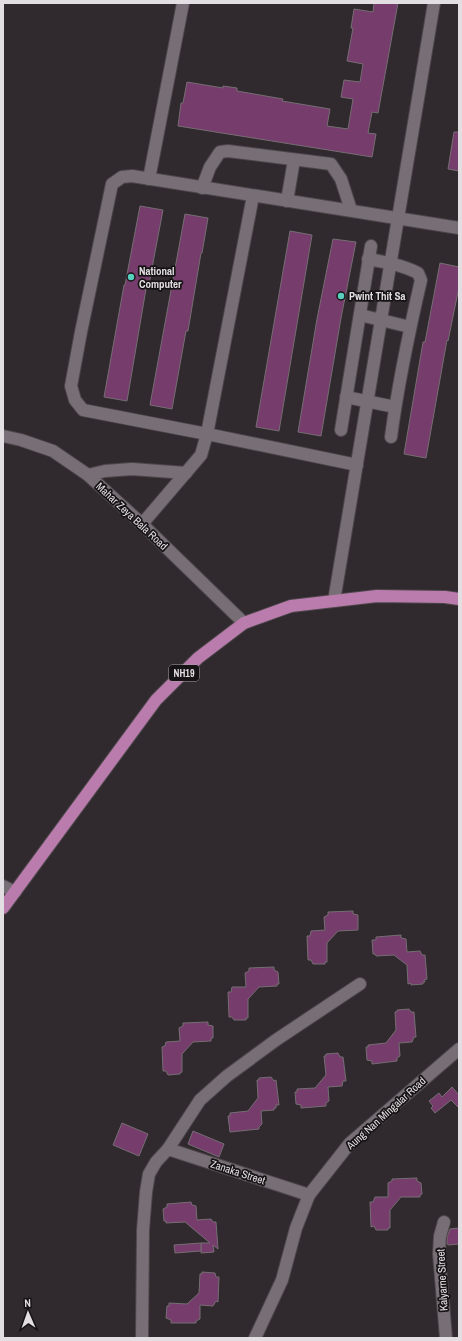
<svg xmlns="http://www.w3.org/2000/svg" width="462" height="1341" viewBox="0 0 462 1341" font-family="'Archivo Narrow',sans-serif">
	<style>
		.building { fill: #763c6c; stroke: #756e73 }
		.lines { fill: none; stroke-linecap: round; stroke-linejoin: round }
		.minor-casing { stroke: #4d474b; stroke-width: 14 }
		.highway-casing { stroke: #4d474b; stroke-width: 14 }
		.minor { stroke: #776f75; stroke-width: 12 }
		.highway { stroke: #ba7cad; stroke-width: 12 }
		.poi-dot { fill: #58cebf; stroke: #161315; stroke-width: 1.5 }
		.labels { text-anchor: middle; stroke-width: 3.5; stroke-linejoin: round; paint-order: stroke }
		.shield { fill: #161315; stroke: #a6a1a4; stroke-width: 1 }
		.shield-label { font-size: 10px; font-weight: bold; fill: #e3dee1 }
		.poi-label { font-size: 11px; font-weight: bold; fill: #e3dee1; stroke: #161315; text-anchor: start }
		.street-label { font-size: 11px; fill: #e3dee1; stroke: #161315 }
	</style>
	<rect width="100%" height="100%" fill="#30292e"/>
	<!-- building -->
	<g class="building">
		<polygon points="374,3 398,3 378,113 372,112 368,133 376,134 372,157 178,126 181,103 183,103 187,82 223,88 223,86 237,88 237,91 283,99 282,101 330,109 327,126 348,129 353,99 341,97 344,80 360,82 363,64 347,61 353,28 351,28 354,9 373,12"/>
		<polygon points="454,132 459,132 459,171 448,169"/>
		<polygon points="140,206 163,210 149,284 147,283 127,401 104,397 124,285 125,285"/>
		<polygon points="185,214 208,218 202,253 201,253 188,331 186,331 172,409 150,405"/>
		<polygon points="290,231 312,235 279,431 256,427"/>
		<polygon points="333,239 356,242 341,318 321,436 298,432 317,319"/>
		<polygon points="440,263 459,267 459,287 448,341 447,340 426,458 404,454 423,342 425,342"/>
		<polygon points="353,911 353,914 358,915 358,930 338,931 327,943 327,962 325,962 325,964 313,964 311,960 308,960 307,936 310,936 311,931 325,930 324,917 328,915 328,912"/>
		<polygon points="401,935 401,938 406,939 407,952 420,951 422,955 425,955 427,979 424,980 425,982 423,982 423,984 411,985 411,983 408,984 407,965 394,955 376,956 375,954 373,954 372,940 376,940 376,937"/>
		<polygon points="274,967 274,970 278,972 279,984 277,984 277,986 259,987 248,999 248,1018 246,1018 246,1020 234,1020 232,1017 229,1017 228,992 231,992 232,987 246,987 245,973 249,971 249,968"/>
		<polygon points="409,1009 411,1012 414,1012 416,1037 414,1037 412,1042 399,1043 400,1056 397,1058 397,1061 372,1064 372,1061 367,1060 366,1047 368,1047 368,1045 386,1043 396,1030 395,1012 397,1012 397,1010"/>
		<polygon points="208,1022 208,1025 213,1026 213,1038 211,1038 211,1041 193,1042 182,1054 182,1072 180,1073 180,1074 168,1075 166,1071 163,1071 162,1047 165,1046 166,1042 180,1041 179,1028 183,1026 183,1023"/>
		<polygon points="338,1053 340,1057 343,1057 346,1081 343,1081 342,1086 328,1087 329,1101 326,1103 326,1106 301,1108 301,1105 296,1104 295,1092 297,1092 297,1089 315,1088 326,1075 324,1056 326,1056 326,1054"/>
		<polygon points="271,1077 274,1081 276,1080 279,1105 276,1105 276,1108 274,1108 274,1110 261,1111 262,1124 259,1127 259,1129 230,1132 228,1116 230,1116 230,1113 248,1111 258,1098 257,1080 259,1080 259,1078"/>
		<polygon points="452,1087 459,1095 459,1108 451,1100 435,1113 431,1108 433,1106 429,1101 439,1093 442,1097"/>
		<polygon points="122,1123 148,1134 139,1156 113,1145"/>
		<polygon points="193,1131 224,1144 219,1157 188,1144"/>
		<polygon points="417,1178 417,1181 421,1183 422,1194 420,1195 420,1197 401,1197 390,1210 390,1228 388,1228 388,1230 376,1230 374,1226 371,1227 370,1202 373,1202 375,1197 388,1197 388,1183 392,1181 392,1179"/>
		<polygon points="191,1202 192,1205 196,1206 197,1220 211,1219 213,1222 216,1222 218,1249 213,1245 214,1252 201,1253 201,1243 210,1243 185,1222 166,1223 166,1221 164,1221 163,1209 167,1207 167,1204"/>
		<polygon points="459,1228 459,1244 448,1245 447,1243 447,1237 450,1229"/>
		<polygon points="201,1243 201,1251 175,1253 174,1245"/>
		<polygon points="202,1272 215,1273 216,1277 219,1277 218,1302 216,1301 213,1306 200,1305 200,1319 196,1321 196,1323 171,1323 171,1320 166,1318 167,1306 169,1306 169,1303 187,1304 199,1293 200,1274 202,1274"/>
	</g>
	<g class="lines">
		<!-- minor casing -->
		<g class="minor-casing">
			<g id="minor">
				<polyline points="149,179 183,3"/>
				<polyline points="202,188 210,167 220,152 228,151 331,164 341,179 351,210"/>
				<polyline points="287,201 294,160"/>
				<path d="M368 259C385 262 402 265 418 273L421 280C409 332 398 384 391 437"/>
				<polyline points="360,315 410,327"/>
				<polyline points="346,397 395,407"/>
				<polyline points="341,430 371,246"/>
				<polyline points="3,436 21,440 53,451 88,475 142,524 244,623"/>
				<polyline points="357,465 207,434 83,410 75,400 71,386 81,332 112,184 122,177 132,176 459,228"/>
				<polyline points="88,475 105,471 132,469 186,473"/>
				<polyline points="142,524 201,455 207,434 253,196"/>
				<polyline points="334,601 434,3"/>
				<polyline points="3,886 15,892"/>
				<polyline points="168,1149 309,1195"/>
				<polyline points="444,1222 440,1236 439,1254 446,1338"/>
				<polyline points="142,1338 143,1230 146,1192 149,1174 156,1162 168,1149 200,1100 227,1076 276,1040 360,984"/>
				<polyline points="255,1338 282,1280 296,1228 309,1195 350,1143 459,1049"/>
			</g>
		</g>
		<!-- highway casing -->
		<g class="highway-casing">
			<polyline id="highway" points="3,908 156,700 198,658 244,623 291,606 377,596 445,597 459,599"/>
		</g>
		<!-- minor -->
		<use href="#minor" class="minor"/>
		<!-- highway -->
		<use href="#highway" class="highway"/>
	</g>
	<!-- markers -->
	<g class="poi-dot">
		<circle cx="131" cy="277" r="4"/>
		<circle cx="341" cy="296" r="4"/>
	</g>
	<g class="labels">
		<!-- shield labels -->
		<rect class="shield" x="169" y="665" width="30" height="16" rx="3"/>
		<g class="shield-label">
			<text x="184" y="677">NH19</text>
		</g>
		<!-- poi labels -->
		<g class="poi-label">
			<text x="139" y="275">National<tspan x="139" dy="13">Computer</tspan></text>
			<text x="349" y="300">Pwint Thit Sa</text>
		</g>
		<!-- street labels -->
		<g class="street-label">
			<text transform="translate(132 516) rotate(43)" y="4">Mahar Zeya Bala Road</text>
			<text transform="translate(386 1113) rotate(-42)" y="4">Aung Nan Mingalar Road</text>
			<text transform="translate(238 1172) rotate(18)" y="4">Zanaka Street</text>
			<text transform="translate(442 1280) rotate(-93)" y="4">Kalyarne Street</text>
		</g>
	</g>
	<!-- border -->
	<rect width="462" height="1341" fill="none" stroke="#e3dee1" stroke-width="8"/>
	<!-- north arrow -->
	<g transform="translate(28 1313) rotate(358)" stroke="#161315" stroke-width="3" paint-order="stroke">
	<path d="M0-3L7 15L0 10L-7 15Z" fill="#e3dee1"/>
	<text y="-6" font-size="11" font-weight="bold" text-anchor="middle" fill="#e3dee1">N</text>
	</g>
</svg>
